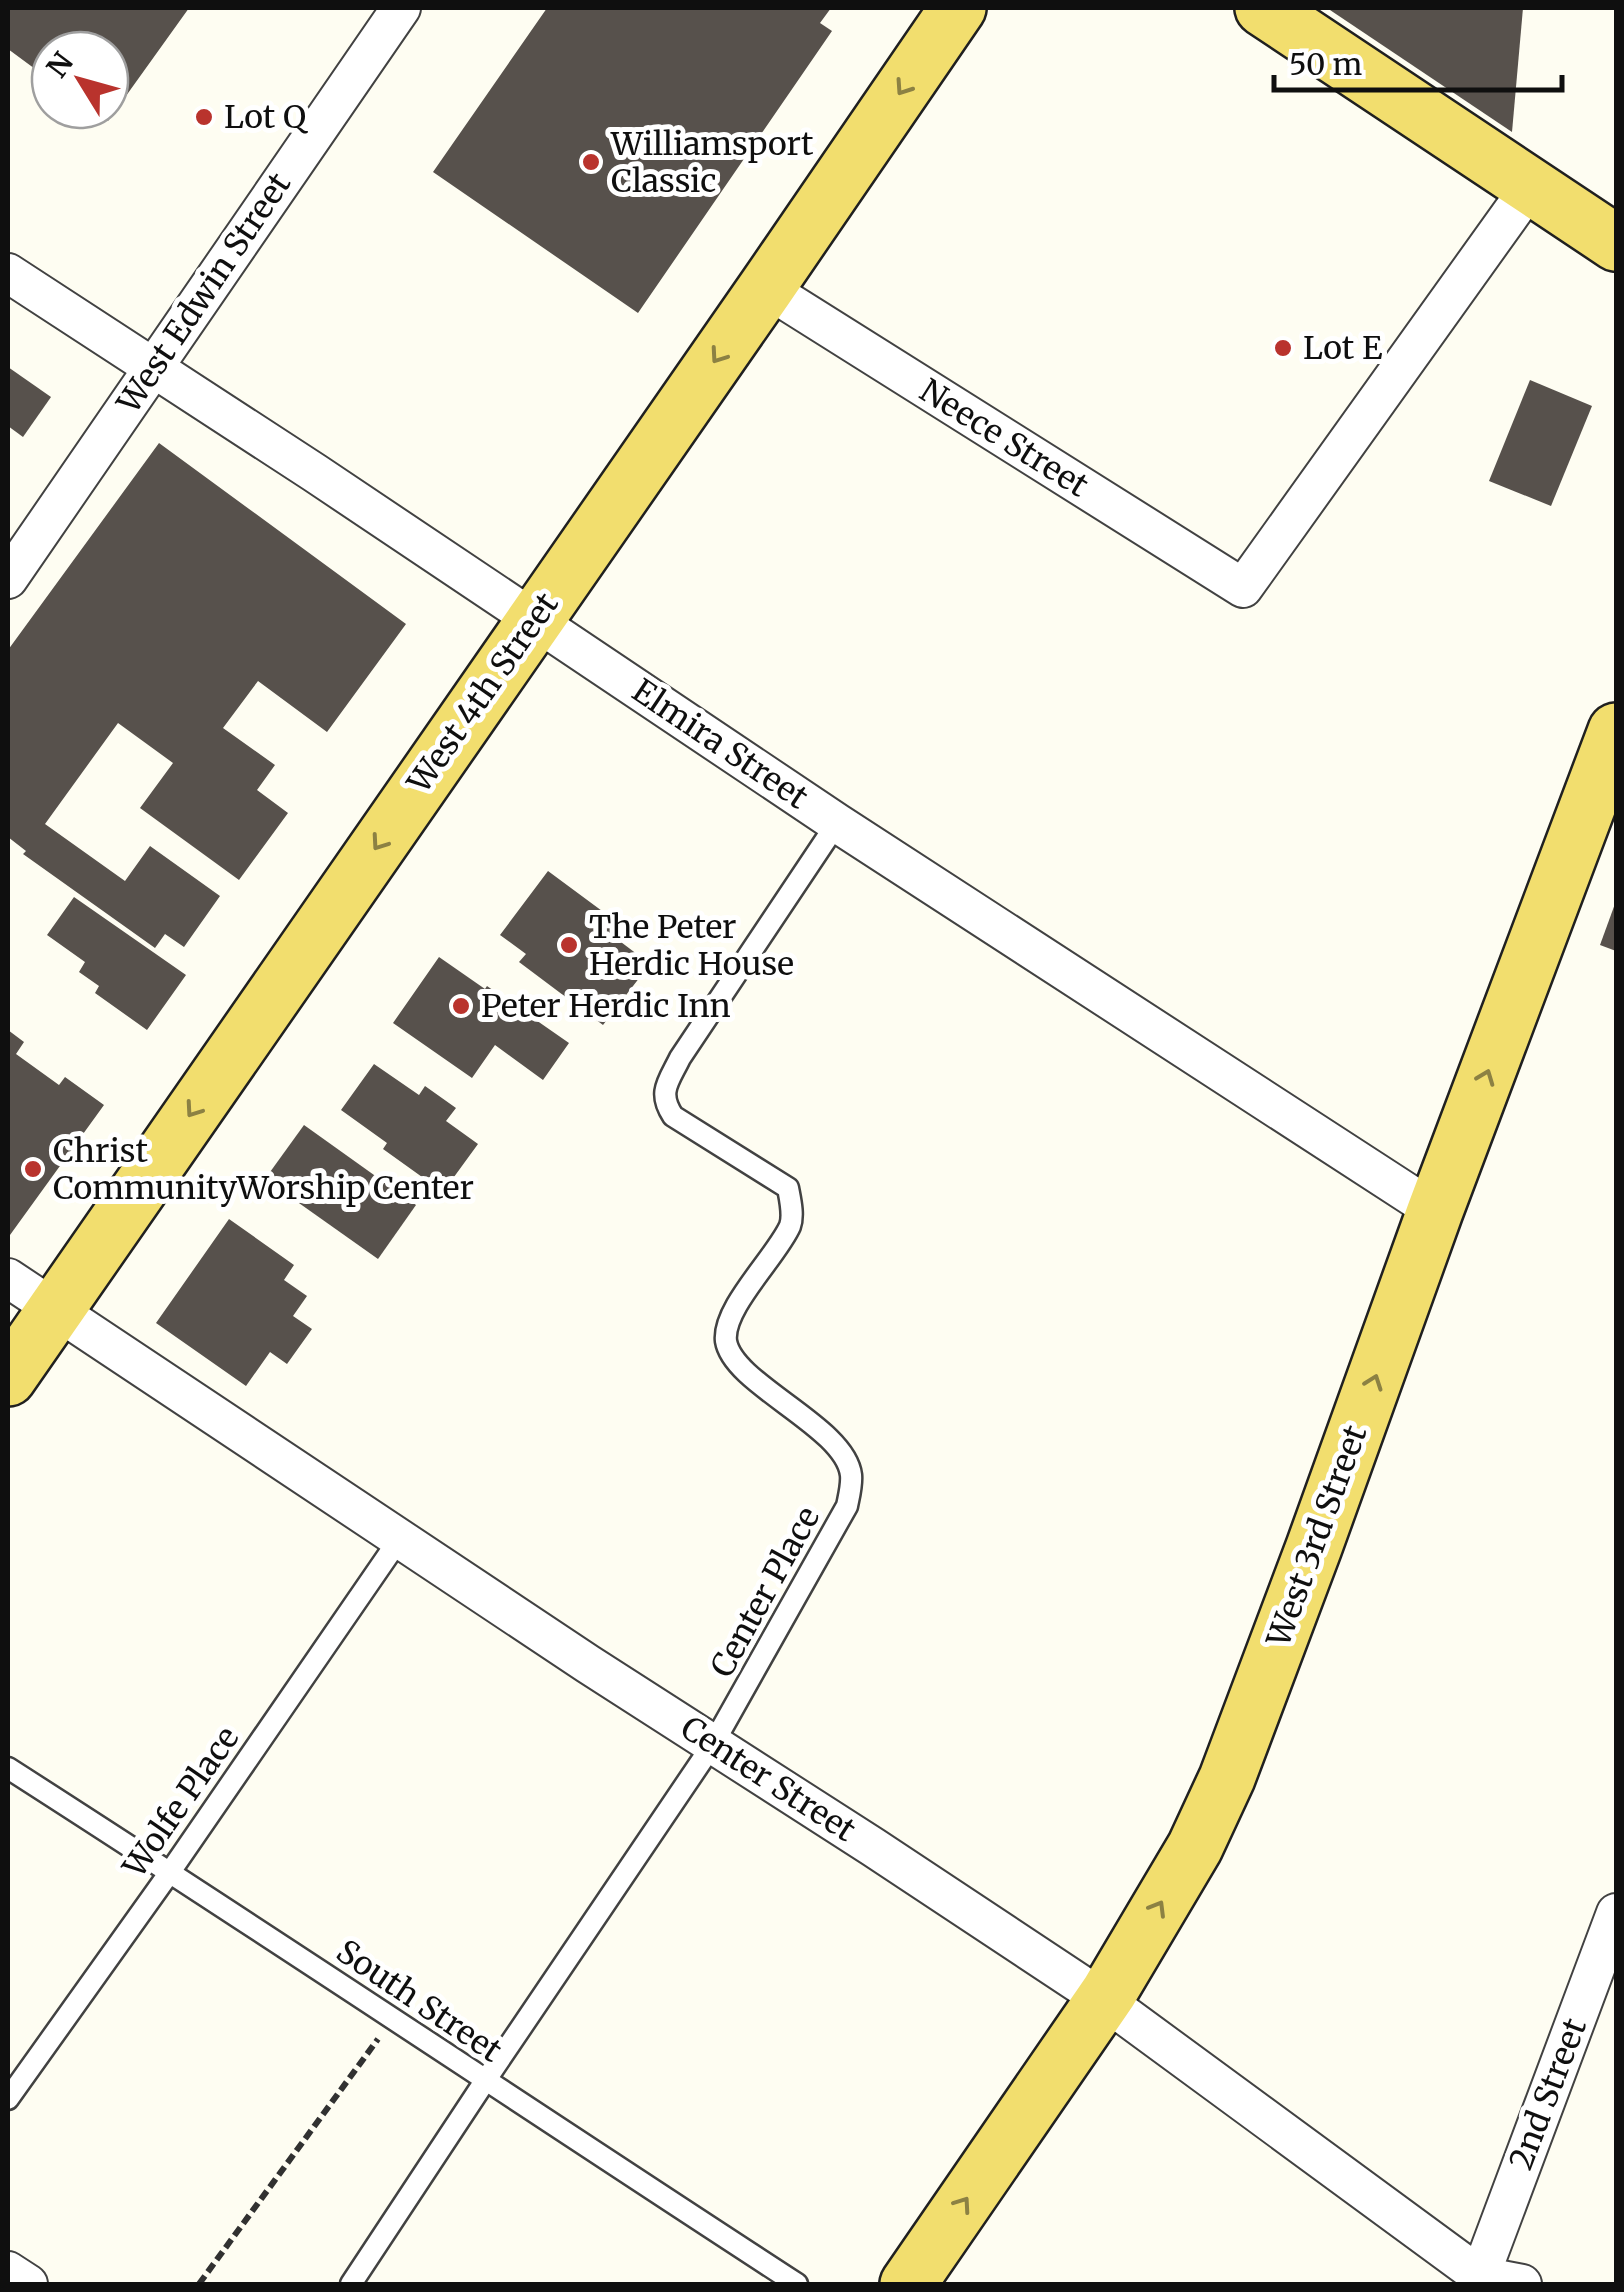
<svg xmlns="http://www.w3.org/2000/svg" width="1624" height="2292" viewBox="0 0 1624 2292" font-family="Merriweather,serif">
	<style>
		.building { fill: #57514c }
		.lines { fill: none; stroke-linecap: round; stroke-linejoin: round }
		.service-casing { stroke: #424242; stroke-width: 25 }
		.minor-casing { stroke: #424242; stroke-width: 42 }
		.primary-casing { stroke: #202020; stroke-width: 60 }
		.path { stroke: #313131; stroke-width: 6; stroke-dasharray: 10 5; stroke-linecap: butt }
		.service { stroke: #fff; stroke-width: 20 }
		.minor { stroke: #fff; stroke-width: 38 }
		.primary { stroke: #f2de6e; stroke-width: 55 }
		.oneway { stroke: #8c8143 }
		.poi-dot { fill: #b9332d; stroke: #fff; stroke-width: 4 }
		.labels { text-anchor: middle; stroke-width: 10; stroke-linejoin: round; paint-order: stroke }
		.poi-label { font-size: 32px; fill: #0f0f0f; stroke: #fff; text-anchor: start }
		.street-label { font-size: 32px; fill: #0f0f0f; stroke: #fff }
	</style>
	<rect width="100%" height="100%" fill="#fefdf2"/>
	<!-- building -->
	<g class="building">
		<polygon points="8,8 189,8 108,121 93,110 110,110 110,50 50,50 50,80 8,49"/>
		<polygon points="547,8 831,8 820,23 832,31 638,313 433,172"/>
		<polygon points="1327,8 1523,8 1512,132"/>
		<polygon points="8,367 51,397 23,437 8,426"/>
		<polygon points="1530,380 1592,406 1551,506 1489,481"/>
		<polygon points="159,443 406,624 327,732 258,681 223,728 275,765 257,790 288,813 239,880 140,808 173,763 118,723 45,824 125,881 150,846 220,896 184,947 165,934 155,948 23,854 26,851 8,837 8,650"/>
		<polygon points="548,871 621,925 613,936 650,964 603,1025 519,962 526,954 500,935"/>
		<polygon points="74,897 186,975 147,1030 95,993 99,986 79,972 85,962 47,935"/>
		<polygon points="1616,901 1616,951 1600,945"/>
		<polygon points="439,957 485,989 487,986 569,1043 543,1080 495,1045 472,1078 393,1023"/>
		<polygon points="8,1030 24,1042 16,1054 59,1085 65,1077 104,1105 10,1235 8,1234"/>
		<polygon points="374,1064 419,1095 425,1086 456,1108 446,1121 478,1144 443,1192 383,1149 387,1143 341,1110"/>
		<polygon points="304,1125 416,1205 378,1259 265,1179"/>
		<polygon points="229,1219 294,1265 284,1280 307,1296 293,1316 312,1329 287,1364 270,1352 246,1386 156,1323"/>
	</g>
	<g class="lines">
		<!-- service casing -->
		<g class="service-casing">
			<g id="service">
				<path d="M8 1768C272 1937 534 2113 797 2284"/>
				<polyline points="8,2099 170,1872 400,1538"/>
				<path d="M351 2284 485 2081 713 1744 847 1506C849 1496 852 1485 851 1475 845 1426 733 1385 726 1341 722 1308 777 1256 790 1226 794 1215 790 1199 788 1188L673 1116C657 1092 669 1081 680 1058L837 823"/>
			</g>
		</g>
		<!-- minor casing -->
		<g class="minor-casing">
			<g id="minor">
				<polyline points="8,273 315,473 837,823 1435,1211"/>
				<polyline points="766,288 1243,588 1530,187"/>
				<polyline points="8,579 401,8"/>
				<polyline points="8,1278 588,1664 873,1847 1104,2000 1480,2276 1522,2284"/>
				<polyline points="8,2271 28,2284"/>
				<polyline points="1480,2276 1616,1913"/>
			</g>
		</g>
		<!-- primary casing -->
		<g class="primary-casing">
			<g id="primary">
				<polyline points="1263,8 1616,243"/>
				<polyline points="8,1378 766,288 958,8"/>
				<polyline points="908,2284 1109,1992 1195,1847 1227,1778 1314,1547 1435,1211 1616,731"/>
			</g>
		</g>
		<!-- path -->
		<polyline class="path" points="199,2284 378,2039"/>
		<!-- service -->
		<use href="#service" class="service"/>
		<!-- minor -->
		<use href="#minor" class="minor"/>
		<!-- primary -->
		<use href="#primary" class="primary"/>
	</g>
	<!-- one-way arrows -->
	<defs><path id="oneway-chevron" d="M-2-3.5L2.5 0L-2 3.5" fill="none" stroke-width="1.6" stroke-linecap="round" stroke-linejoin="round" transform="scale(2.5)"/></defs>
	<g class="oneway">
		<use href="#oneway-chevron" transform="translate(903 88) rotate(124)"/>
		<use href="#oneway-chevron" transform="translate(718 356) rotate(125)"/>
		<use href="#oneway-chevron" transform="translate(379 843) rotate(125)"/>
		<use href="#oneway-chevron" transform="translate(1486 1077) rotate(-69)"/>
		<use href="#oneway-chevron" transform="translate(193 1110) rotate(125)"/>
		<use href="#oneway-chevron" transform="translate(1374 1382) rotate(-70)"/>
		<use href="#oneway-chevron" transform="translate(1158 1908) rotate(-59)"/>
		<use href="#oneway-chevron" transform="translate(963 2204) rotate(-55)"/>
	</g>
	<!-- markers -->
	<g class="poi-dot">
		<circle cx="204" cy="117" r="10"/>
		<circle cx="591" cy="162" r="10"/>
		<circle cx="1283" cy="348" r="10"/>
		<circle cx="569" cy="945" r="10"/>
		<circle cx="461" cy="1006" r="10"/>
		<circle cx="33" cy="1169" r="10"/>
	</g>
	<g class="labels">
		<!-- poi labels -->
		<g class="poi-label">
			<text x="224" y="128">Lot Q</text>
			<text x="611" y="155">Williamsport<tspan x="611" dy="37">Classic</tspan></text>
			<text x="1303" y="359">Lot E</text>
			<text x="589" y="938">The Peter<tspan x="589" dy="37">Herdic House</tspan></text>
			<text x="481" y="1017">Peter Herdic Inn</text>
			<text x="53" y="1162">Christ<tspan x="53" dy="37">CommunityWorship Center</tspan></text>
		</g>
		<!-- street labels -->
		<g class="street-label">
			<text transform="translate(204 293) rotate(-56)" y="11">West Edwin Street</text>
			<text transform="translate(1004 438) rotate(32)" y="11">Neece Street</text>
			<text transform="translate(483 693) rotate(-55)" y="11">West 4th Street</text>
			<text transform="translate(720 744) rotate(34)" y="11">Elmira Street</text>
			<text transform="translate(1317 1536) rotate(-70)" y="11">West 3rd Street</text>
			<text transform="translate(765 1592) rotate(-61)" y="11">Center Place</text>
			<text transform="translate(768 1779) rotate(33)" y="11">Center Street</text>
			<text transform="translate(181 1802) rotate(-55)" y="11">Wolfe Place</text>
			<text transform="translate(419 2001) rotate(34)" y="11">South Street</text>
			<text transform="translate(1548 2094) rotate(-69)" y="11">2nd Street</text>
		</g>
	</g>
	<!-- border -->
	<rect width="1624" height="2292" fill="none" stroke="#0f0f0f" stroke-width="20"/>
	<!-- north arrow -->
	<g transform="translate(80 80) rotate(307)"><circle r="48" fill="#ffffff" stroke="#9f9f9f" stroke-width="2.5"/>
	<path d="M0-8L18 38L0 25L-18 38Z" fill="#b9332d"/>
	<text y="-15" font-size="28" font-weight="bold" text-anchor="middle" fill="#0f0f0f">N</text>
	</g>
	<!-- scale -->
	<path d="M1274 75v15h288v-15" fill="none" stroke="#0f0f0f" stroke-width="5"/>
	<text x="1289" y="75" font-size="30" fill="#0f0f0f" stroke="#ffffff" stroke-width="8" paint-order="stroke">50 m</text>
</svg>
